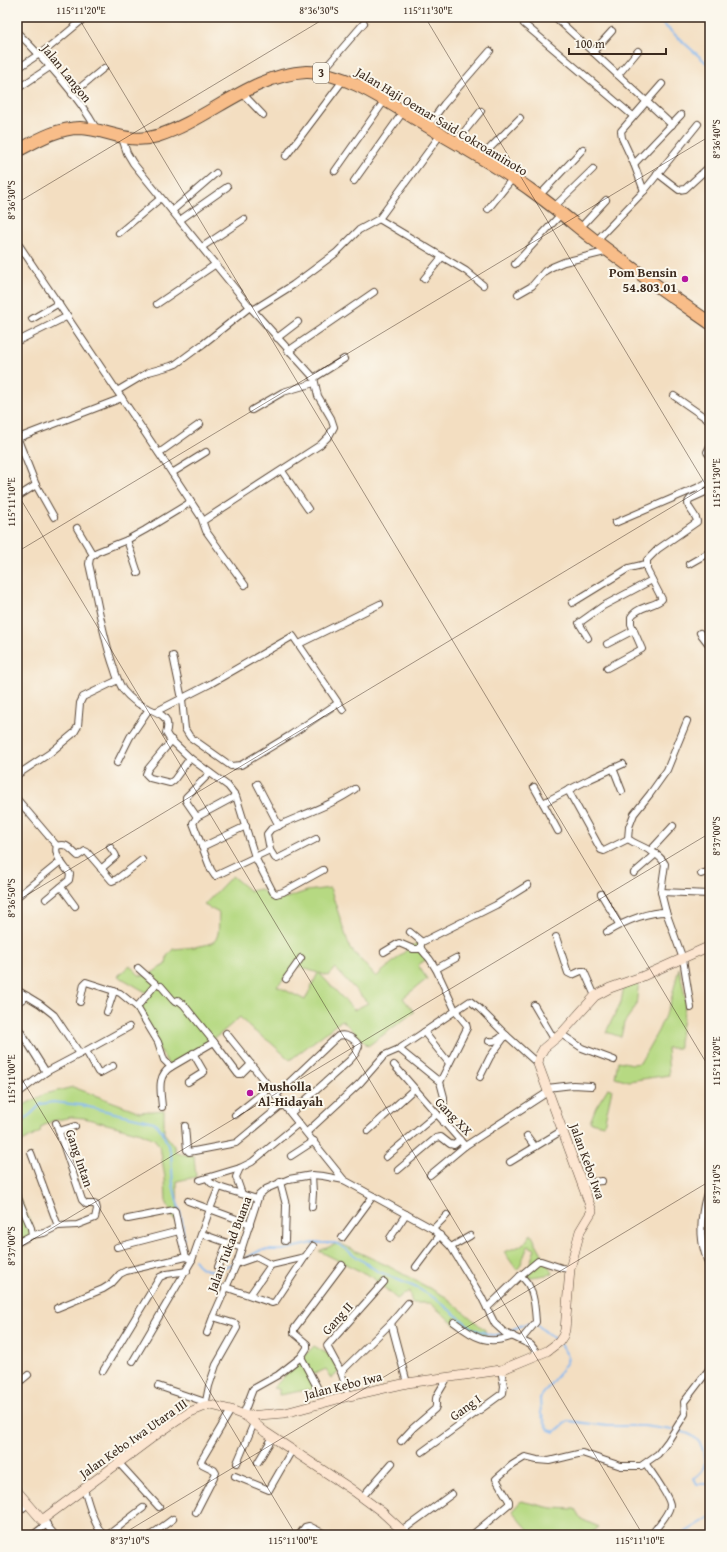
<svg xmlns="http://www.w3.org/2000/svg" width="727" height="1552" viewBox="0 0 727 1552" font-family="'Gentium Book Plus',serif">
	<style>
		.green { fill: #b6d982; stroke: #788250; fill-rule: evenodd }
		.lines { fill: none; stroke-linecap: round; stroke-linejoin: round }
		.stream { stroke: #82b8f1; stroke-width: 2 }
		.street-casing { stroke: #574536; stroke-width: 8 }
		.secondary-casing { stroke: #574536; stroke-width: 10 }
		.highway-casing { stroke: #574536; stroke-width: 14 }
		.street { stroke: #fff; stroke-width: 6 }
		.secondary { stroke: #fce5d0; stroke-width: 9 }
		.highway { stroke: #f8bd89; stroke-width: 12 }
		.ticks { fill: none; stroke: #3b2a1e; stroke-width: 1; stroke-opacity: 0.45 }
		.poi-dot { fill: #b5179e; stroke: #fbf7ec; stroke-width: 1.5 }
		.labels { text-anchor: middle; stroke-width: 4; stroke-linejoin: round; paint-order: stroke }
		.shield { fill: #fbf7ec; stroke: #75685c; stroke-width: 1 }
		.shield-label { font-size: 12px; font-weight: bold; fill: #3b2a1e }
		.street-label { font-size: 13px; fill: #3b2a1e; stroke: #fbf7ec }
		.poi-label { font-size: 13px; font-weight: bold; fill: #3b2a1e; stroke: #fbf7ec; text-anchor: end }
		.neatline { fill: none; stroke: #3b2a1e; stroke-width: 1.5 }
		.ticks-label { font-size: 10px; text-anchor: middle; fill: #3b2a1e }
	</style>
	<rect width="100%" height="100%" fill="#fbf7ec"/>
	<filter id="ink" filterUnits="userSpaceOnUse"><feTurbulence type="fractalNoise" baseFrequency=".025" numOctaves="2"/><feDisplacementMap in="SourceGraphic" scale="8" xChannelSelector="R" yChannelSelector="G"/><feConvolveMatrix kernelMatrix="1 2 1 2 8 2 1 2 1" color-interpolation-filters="sRGB"/></filter>
	<filter id="wash" filterUnits="userSpaceOnUse"><feTurbulence type="fractalNoise" baseFrequency=".012" numOctaves="4" result="noise"/><feDisplacementMap in="SourceGraphic" scale="16" xChannelSelector="R" yChannelSelector="G"/><feGaussianBlur stdDeviation="0.9" result="paint"/><feColorMatrix in="noise" values="0 0 0 0 0 0 0 0 0 0 0 0 0 0 0 0 0 1.4 0 .05"/><feComposite in="paint" operator="in"/></filter>
	<g filter="url(#wash)">
		<rect width="100%" height="100%" fill="#f3dec1"/>
		<!-- green -->
		<g class="green">
			<path d="M232 876 250 891 260 889 277 901 307 891 330 888 350 948 376 977 410 947 420 942 427 959 418 965 427 979 403 998 414 1012 368 1046 342 1020 290 1060 270 1042 250 1028 240 1017 219 1035 171 1069 136 1007 149 994 118 976 130 965 139 975 148 976 159 968 166 965 167 956 173 949C182 948 212 947 216 939 220 932 218 921 219 913L204 905ZM297 966 318 973 305 1000 277 986ZM335 968 368 1003 354 1010 319 973 328 976Z"/>
			<polygon points="679,968 686,1000 679,1042 679,1048 667,1048 669,1075 629,1081 615,1077 618,1061 633,1064 640,1063 658,1031 670,1004"/>
			<polygon points="639,980 636,1006 624,1023 621,1037 606,1032 621,1002 624,986"/>
			<polygon points="73,1087 140,1112 164,1110 164,1133 174,1146 176,1153 194,1156 196,1177 177,1181 178,1219 174,1220 166,1201 165,1178 160,1146 154,1139 141,1133 84,1118 72,1117 52,1121 41,1127 40,1132 17,1145 17,1125 26,1121 20,1107 45,1094"/>
			<polygon points="608,1088 612,1089 604,1125 590,1122 596,1107"/>
			<polygon points="17,1193 37,1238 25,1241 17,1247"/>
			<polygon points="531,1234 553,1274 525,1278 535,1249 528,1246 520,1266 517,1270 504,1252 523,1245"/>
			<polygon points="339,1243 388,1266 446,1297 485,1330 486,1337 453,1323 430,1303 412,1303 409,1291 397,1299 372,1277 319,1251"/>
			<polygon points="314,1346 328,1354 340,1371 332,1378 326,1369 310,1376 317,1388 279,1395 279,1389 273,1388"/>
			<polygon points="521,1501 551,1508 575,1509 581,1519 599,1527 589,1535 533,1535 512,1511"/>
		</g>
		<g class="lines">
			<!-- stream -->
			<g class="stream">
				<polyline points="166,17 182,21 198,17"/>
				<polyline points="655,17 710,66"/>
				<polyline points="17,1124 31,1114 41,1104 53,1102 80,1105 154,1122 162,1131 171,1153 173,1185 182,1220 184,1239"/>
				<polyline points="246,1258 261,1250 283,1250 313,1243 335,1243 340,1245 377,1271 417,1288 436,1299 473,1329 491,1335 497,1335 503,1333"/>
				<path d="M194 1260C205 1277 220 1269 234 1263"/>
				<polyline points="507,1332 525,1324 536,1324 557,1341"/>
				<polyline points="560,1344 568,1356 567,1362 540,1398 541,1414 549,1430 555,1432 564,1424 569,1421 607,1426 644,1426 673,1430"/>
				<path d="M677 1431C692 1433 703 1441 704 1457 705 1461 705 1465 703 1469 701 1473 697 1476 694 1478L697 1484H710"/>
				<polyline points="681,1535 710,1517"/>
			</g>
		</g>
	</g>
	<g filter="url(#ink)">
		<g class="lines">
			<!-- street casing -->
			<g class="street-casing">
				<g id="street">
					<polyline points="555,17 672,125"/>
					<polyline points="524,24 633,116"/>
					<path d="M17 32C46 61 77 94 97 130"/>
					<polyline points="593,52 612,31"/>
					<polyline points="17,69 51,46 86,17"/>
					<polyline points="321,73 364,23"/>
					<polyline points="618,75 638,51"/>
					<polyline points="17,89 50,67"/>
					<polyline points="242,93 263,115"/>
					<polyline points="72,94 104,68"/>
					<polyline points="427,127 444,104 490,51"/>
					<polyline points="122,138 127,153 133,163 250,307 314,378 318,396 331,418 334,427 329,436 320,445 203,521"/>
					<polyline points="455,143 481,111"/>
					<polyline points="286,156 344,79"/>
					<polyline points="480,158 520,118"/>
					<polyline points="634,164 681,115"/>
					<polyline points="335,171 385,100"/>
					<polyline points="657,173 679,190 685,189 710,166"/>
					<polyline points="354,181 403,112"/>
					<polyline points="644,191 634,164 622,138 621,131 662,84"/>
					<polyline points="539,196 583,149"/>
					<polyline points="554,207 593,169"/>
					<polyline points="488,209 513,178"/>
					<polyline points="172,211 216,173"/>
					<polyline points="379,219 466,271 483,285"/>
					<polyline points="180,220 227,187"/>
					<polyline points="580,228 606,200"/>
					<polyline points="119,233 161,198"/>
					<polyline points="596,241 644,191 698,124"/>
					<polyline points="17,242 172,473 201,517 206,531 245,585"/>
					<polyline points="202,247 244,219"/>
					<polyline points="515,264 562,213"/>
					<polyline points="424,279 442,257"/>
					<polyline points="518,294 532,286 545,271 552,267 564,262 609,251"/>
					<polyline points="157,304 216,264"/>
					<polyline points="253,310 293,285 336,253 359,230 379,219 441,134"/>
					<polyline points="32,319 59,303"/>
					<polyline points="277,338 298,322"/>
					<polyline points="20,340 68,316"/>
					<polyline points="288,351 374,292"/>
					<polyline points="314,378 344,359"/>
					<polyline points="117,391 149,372 171,366 176,364 203,344 250,307"/>
					<polyline points="674,396 710,421"/>
					<polyline points="252,410 283,392 314,383"/>
					<polyline points="17,437 36,485 54,517"/>
					<polyline points="18,438 122,398"/>
					<polyline points="710,446 707,452 710,456"/>
					<polyline points="159,453 200,424"/>
					<polyline points="282,471 308,509"/>
					<polyline points="172,473 206,452"/>
					<polyline points="699,487 710,481"/>
					<polyline points="17,497 36,485"/>
					<path d="M191 502 145 530 127 540 97 552 90 558 89 564C97 598 102 634 114 668 116 675 119 683 123 690 128 696 137 704 145 707 157 713 172 715 166 733L169 738 190 758 228 786 236 796 255 857 215 876 211 870 193 823 197 817 236 796"/>
					<polyline points="615,523 699,487 702,493"/>
					<polyline points="77,528 93,555"/>
					<polyline points="127,540 138,573"/>
					<polyline points="689,564 710,552"/>
					<polyline points="572,603 629,568 646,564"/>
					<polyline points="700,633 710,646"/>
					<polyline points="588,638 579,623 603,606 652,580"/>
					<polyline points="299,644 380,604"/>
					<polyline points="607,644 634,630"/>
					<polyline points="173,656 182,699 185,729 190,737 231,766 241,765 289,736 338,703"/>
					<path d="M607 668 642 649 631 624V617C637 606 657 606 662 599L647 570V560L658 549 697 522C697 514 683 506 690 499L710 490"/>
					<polyline points="157,711 210,684 293,636 343,710"/>
					<polyline points="172,740 148,769 146,774 150,778 170,783 174,780 190,758"/>
					<polyline points="117,763 130,737 149,709"/>
					<polyline points="613,768 622,791"/>
					<polyline points="17,775 50,753 74,733 78,726 80,703 83,697 118,680"/>
					<polyline points="257,784 279,826"/>
					<polyline points="534,787 543,803"/>
					<polyline points="568,790 601,850 604,851 628,839"/>
					<path d="M17 799 57 846C53 855 65 867 70 874L69 880 46 899"/>
					<polyline points="197,817 186,801 186,797 210,773"/>
					<polyline points="558,831 543,803 590,779 623,764"/>
					<path d="M628 839C640 847 658 851 665 864L661 892 666 912 683 959 691 1008"/>
					<polyline points="628,839 629,827 634,814 650,794 667,770 687,721"/>
					<path d="M57 846C68 842 71 851 78 856L85 851 87 852 112 881 117 879 142 860"/>
					<polyline points="202,847 246,826"/>
					<polyline points="270,850 275,858 277,859 316,839"/>
					<polyline points="650,851 673,826"/>
					<polyline points="101,869 116,856 115,854 110,847"/>
					<path d="M323 870 283 892 276 894 273 892 255 857 270 850 267 834 271 829C300 815 329 807 355 789"/>
					<polyline points="634,873 656,854"/>
					<polyline points="701,874 710,871"/>
					<polyline points="61,887 75,906"/>
					<polyline points="661,892 710,894"/>
					<polyline points="601,894 619,924"/>
					<polyline points="18,896 61,861"/>
					<polyline points="410,932 422,942"/>
					<path d="M607 932C624 922 646 912 666 912"/>
					<polyline points="556,937 568,973 572,975 581,971 584,971 595,996"/>
					<polyline points="384,952 399,943 413,949 421,949"/>
					<path d="M436 969C433 965 431 960 428 957 424 952 418 949 422 942L496 905 528 885"/>
					<polyline points="286,979 301,958"/>
					<polyline points="161,986 173,1000 175,1002 178,1000 184,1005 214,1042"/>
					<polyline points="17,990 40,1004 54,1015 80,1054 46,1072 17,1094"/>
					<polyline points="80,1002 84,984 86,982 120,993 137,1007 156,984 138,968"/>
					<polyline points="17,1003 27,996"/>
					<polyline points="534,1005 554,1039"/>
					<path d="M137 1007 158 1042 164 1060 171 1067C156 1076 161 1092 162 1107"/>
					<polyline points="107,1012 114,991"/>
					<polyline points="17,1026 46,1072"/>
					<polyline points="424,1032 449,1063"/>
					<polyline points="226,1033 344,1180"/>
					<polyline points="561,1034 582,1048 614,1060"/>
					<path d="M489 1041C494 1042 498 1040 502 1036"/>
					<polyline points="399,1049 470,1001 479,1008 506,1035 538,1064"/>
					<polyline points="86,1051 98,1072 100,1073 113,1066"/>
					<polyline points="80,1054 129,1027"/>
					<polyline points="385,1055 399,1049 440,1082 444,1097 444,1123"/>
					<polyline points="394,1065 465,1146 548,1092"/>
					<polyline points="171,1067 214,1042 238,1074 241,1074 251,1064"/>
					<polyline points="480,1077 490,1057 506,1035"/>
					<polyline points="188,1082 204,1072 193,1053"/>
					<polyline points="440,1082 467,1028 466,1024 456,1012 436,969 456,958"/>
					<polyline points="547,1088 573,1085 591,1086"/>
					<path d="M275 1096 338 1036C346 1033 355 1039 359 1046L356 1053 350 1060 291 1113"/>
					<polyline points="235,1115 269,1088"/>
					<polyline points="185,1126 187,1150 189,1152 236,1143 283,1104"/>
					<polyline points="59,1131 75,1126"/>
					<polyline points="368,1131 414,1089"/>
					<polyline points="307,1132 360,1083 382,1058"/>
					<polyline points="527,1136 535,1147"/>
					<polyline points="31,1153 58,1226"/>
					<polyline points="291,1156 314,1141"/>
					<polyline points="386,1157 437,1114"/>
					<polyline points="510,1162 563,1130"/>
					<polyline points="240,1168 236,1177 242,1194"/>
					<polyline points="398,1170 436,1138 441,1137 450,1144 454,1145 460,1140"/>
					<polyline points="430,1175 465,1146"/>
					<polyline points="207,1178 211,1183 219,1187"/>
					<polyline points="200,1180 240,1168 252,1162 299,1123"/>
					<polyline points="280,1182 286,1205 285,1241"/>
					<polyline points="582,1183 602,1181"/>
					<path d="M710 1186C703 1201 700 1223 702 1240 703 1251 708 1261 710 1271"/>
					<polyline points="17,1196 31,1228 32,1235 17,1243"/>
					<polyline points="188,1201 250,1224"/>
					<polyline points="312,1207 313,1193 312,1175"/>
					<polyline points="128,1219 174,1210 175,1211 179,1231"/>
					<polyline points="433,1229 447,1215"/>
					<polyline points="202,1234 242,1248"/>
					<polyline points="32,1235 44,1233 58,1226 77,1225 95,1218 97,1209 96,1205 94,1204 86,1204 82,1200 56,1123"/>
					<polyline points="342,1238 373,1196"/>
					<polyline points="390,1238 406,1214"/>
					<polyline points="117,1247 179,1231 186,1257"/>
					<polyline points="451,1247 470,1236"/>
					<polyline points="236,1264 256,1257 271,1265 305,1257 313,1246"/>
					<polyline points="218,1267 227,1243"/>
					<polyline points="416,1267 440,1235"/>
					<path d="M520 1276C534 1284 535 1307 536 1322L521 1340"/>
					<polyline points="225,1287 272,1303 275,1302 305,1257"/>
					<polyline points="250,1295 271,1265"/>
					<polyline points="57,1308 103,1289 111,1284 120,1274 126,1271 186,1257 192,1260"/>
					<polyline points="487,1308 520,1276 538,1261 541,1261 562,1268 570,1269"/>
					<path d="M454 1322C475 1338 487 1346 513 1336"/>
					<polyline points="391,1323 407,1383"/>
					<polyline points="207,1333 213,1317"/>
					<polyline points="301,1357 317,1387"/>
					<polyline points="133,1361 192,1260 210,1209 219,1187 257,1199"/>
					<polyline points="103,1371 160,1277 167,1274 187,1271"/>
					<polyline points="341,1372 391,1323 408,1303"/>
					<polyline points="17,1384 28,1375"/>
					<polyline points="158,1386 205,1402"/>
					<polyline points="349,1396 341,1372 327,1346 384,1282"/>
					<polyline points="205,1406 209,1386 216,1365 237,1328 236,1324 213,1317 237,1263 259,1195 266,1189 289,1179 312,1175 323,1176 344,1180 433,1229 451,1247 481,1296 495,1324 505,1333 531,1345 538,1354"/>
					<polyline points="243,1415 253,1389 278,1375 301,1357 307,1348 307,1344 294,1333 294,1329 342,1265"/>
					<path d="M401 1441 413 1428 435 1409C438 1404 434 1400 437 1396 440 1389 444 1385 447 1378"/>
					<polyline points="422,1452 503,1393 504,1386 501,1370"/>
					<polyline points="118,1462 159,1507"/>
					<polyline points="258,1462 273,1437"/>
					<polyline points="237,1463 254,1423"/>
					<path d="M646 1464C651 1472 670 1497 670 1505 670 1513 656 1528 651 1535"/>
					<polyline points="235,1476 269,1490 292,1450"/>
					<path d="M84 1489C89 1505 93 1522 103 1535"/>
					<polyline points="362,1497 392,1463"/>
					<polyline points="196,1512 216,1473 214,1470 202,1464 201,1461 231,1410"/>
					<polyline points="17,1513 28,1504"/>
					<polyline points="42,1520 55,1535"/>
					<polyline points="403,1530 452,1494"/>
					<polyline points="33,1535 47,1524"/>
					<polyline points="108,1535 143,1508"/>
					<polyline points="151,1535 173,1519"/>
					<polyline points="299,1535 305,1527 309,1526 327,1535"/>
					<polyline points="472,1535 509,1504 509,1501 496,1479 512,1465 525,1457 537,1460 549,1461 582,1453 621,1466 641,1466 658,1454 668,1441 685,1414 684,1402 710,1368"/>
				</g>
			</g>
			<!-- secondary casing -->
			<g class="secondary-casing">
				<g id="secondary">
					<polyline points="246,1416 285,1413 349,1396 407,1383 501,1370 547,1351 559,1342 563,1336 565,1330 570,1269 580,1231 592,1211 538,1064 539,1057 544,1048 561,1034 595,996 610,988 641,977 710,946"/>
					<polyline points="17,1491 42,1520 160,1432 190,1412 205,1406 211,1405 231,1410 246,1416 265,1432 351,1489 382,1512 407,1535"/>
				</g>
			</g>
			<!-- highway casing -->
			<g class="highway-casing">
				<path id="highway" d="M17 151C36 141 57 128 80 128 107 129 129 145 157 136 209 120 250 75 306 72 346 71 390 104 424 124 460 146 498 166 532 191 560 211 585 234 613 254 645 278 677 300 710 323"/>
			</g>
			<!-- street -->
			<use href="#street" class="street"/>
			<!-- secondary -->
			<use href="#secondary" class="secondary"/>
			<!-- highway -->
			<use href="#highway" class="highway"/>
		</g>
	</g>
	<!-- ticks -->
	<path class="ticks" d="M78 17 710 1069M425 17 710 492M17 203 327 17M17 493 643 1535M17 552 710 136M17 901 710 484M17 1071 296 1535M17 1249 710 833M121 1535 710 1181M702 1535 710 1530"/>
	<!-- markers -->
	<g class="poi-dot">
		<circle cx="685" cy="279" r="4"/>
		<circle cx="250" cy="1093" r="4"/>
	</g>
	<g class="labels">
		<!-- shield labels -->
		<rect class="shield" x="313" y="63" width="16" height="20" rx="3"/>
		<g class="shield-label">
			<text x="321" y="77">3</text>
		</g>
		<!-- street labels -->
		<g class="street-label">
			<text transform="translate(67 73) rotate(51)" y="5">Jalan Langon</text>
			<text transform="translate(442 121) rotate(31)" y="5">Jalan Haji Oemar Said Cokroaminoto</text>
			<text transform="translate(454 1116) rotate(46)" y="5">Gang XX</text>
			<text transform="translate(80 1158) rotate(71)" y="5">Gang Intan</text>
			<text transform="translate(588 1161) rotate(70)" y="5">Jalan Kebo Iwa</text>
			<text transform="translate(229 1244) rotate(-69)" y="5">Jalan Tukad Buana</text>
			<text transform="translate(337 1318) rotate(-48)" y="5">Gang II</text>
			<text transform="translate(343 1385) rotate(-14)" y="5">Jalan Kebo Iwa</text>
			<text transform="translate(465 1407) rotate(-36)" y="5">Gang I</text>
			<text transform="translate(133 1438) rotate(-35)" y="5">Jalan Kebo Iwa Utara III</text>
		</g>
		<!-- poi labels -->
		<g class="poi-label">
			<text x="677" y="277">Pom Bensin<tspan x="677" dy="15">54.803.01</tspan></text>
			<text x="258" y="1091" text-anchor="start">Musholla<tspan x="258" dy="15">Al-Hidayah</tspan></text>
		</g>
	</g>
	<!-- margin -->
	<rect width="727" height="1552" fill="none" stroke="#fbf7ec" stroke-width="44"/>
	<!-- scale -->
	<path d="M569 48v6h97v-6" fill="none" stroke="#3b2a1e" stroke-width="2"/>
	<text x="575" y="48" font-size="12" fill="#3b2a1e" stroke="#fbf7ec" stroke-width="3" paint-order="stroke">100 m</text>
	<rect x="22" y="22" width="683" height="1508" class="neatline"/>
	<g class="ticks-label">
		<text x="81" y="14">115°11'20"E</text>
		<text x="319" y="14">8°36'30"S</text>
		<text x="428" y="14">115°11'30"E</text>
		<text transform="translate(716 139) rotate(-90)" y="4">8°36'40"S</text>
		<text transform="translate(11 200) rotate(-90)" y="4">8°36'30"S</text>
		<text transform="translate(716 483) rotate(-90)" y="4">115°11'30"E</text>
		<text transform="translate(11 502) rotate(-90)" y="4">115°11'10"E</text>
		<text transform="translate(716 836) rotate(-90)" y="4">8°37'00"S</text>
		<text transform="translate(11 898) rotate(-90)" y="4">8°36'50"S</text>
		<text transform="translate(716 1061) rotate(-90)" y="4">115°11'20"E</text>
		<text transform="translate(11 1079) rotate(-90)" y="4">115°11'00"E</text>
		<text transform="translate(716 1184) rotate(-90)" y="4">8°37'10"S</text>
		<text transform="translate(11 1246) rotate(-90)" y="4">8°37'00"S</text>
		<text x="130" y="1544">8°37'10"S</text>
		<text x="293" y="1544">115°11'00"E</text>
		<text x="640" y="1544">115°11'10"E</text>
	</g>
</svg>
